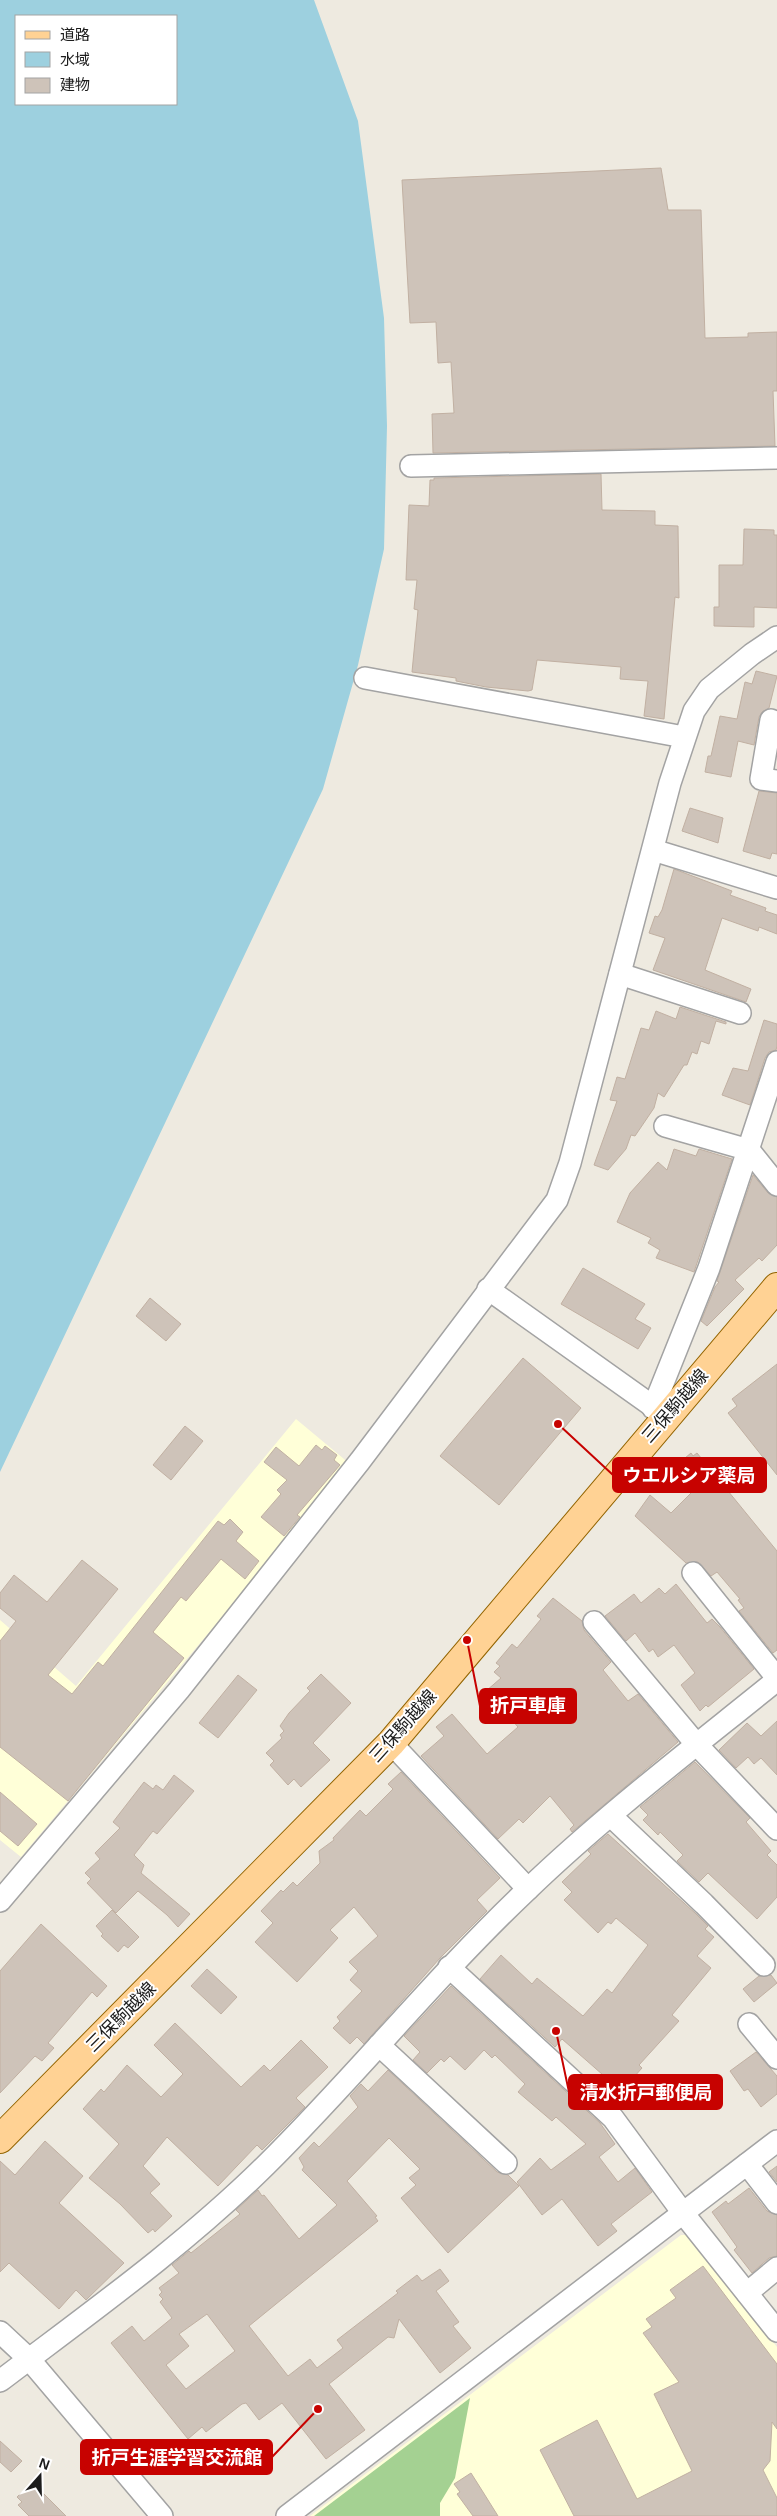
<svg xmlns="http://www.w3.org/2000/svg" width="777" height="2516" viewBox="0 0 777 2516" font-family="Helvetica,'Noto Sans JP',sans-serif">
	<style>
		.education { fill: #ffffd8 }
		.forest { fill: #a4d192 }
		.water { fill: #9dd0df; fill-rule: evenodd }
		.building { fill: #cec3b9; stroke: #c1b0a2; fill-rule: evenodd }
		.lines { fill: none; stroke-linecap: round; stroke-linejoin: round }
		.minor-casing { stroke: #a3a3a3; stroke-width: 24 }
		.major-casing { stroke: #936400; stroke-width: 30 }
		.minor { stroke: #fff; stroke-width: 21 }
		.major { stroke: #ffd294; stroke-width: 28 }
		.labels { text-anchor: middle; stroke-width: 4; stroke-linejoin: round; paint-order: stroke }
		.street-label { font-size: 18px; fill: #1c1c1c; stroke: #fff }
		.leader { fill: none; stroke: #c70200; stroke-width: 2 }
		.callout-dot { fill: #c70200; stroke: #fff; stroke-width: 2 }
		.callout { fill: #c70200; stroke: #c70200; stroke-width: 2 }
		.callout-label { font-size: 19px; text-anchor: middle; font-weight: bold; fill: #fff }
	</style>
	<rect width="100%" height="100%" fill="#eeeae0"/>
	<!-- education -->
	<g class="education">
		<polygon points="296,1419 350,1464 21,1857 0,1840 0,1620 76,1686"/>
		<polygon points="681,2235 690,2235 777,2347 777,2516 310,2516"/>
	</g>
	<!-- forest -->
	<polygon class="forest" points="470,2398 455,2478 440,2503 440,2516 314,2516"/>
	<!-- water -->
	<path class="water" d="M0 0H314L358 121 384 318 387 426 384 549 358 665 323 789 0 1472ZM16 16H176V104H16Z"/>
	<!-- building -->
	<g class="building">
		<polygon points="661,168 668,210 701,210 705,338 748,337 748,333 777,332 777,391 773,391 775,446 433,453 432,414 454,413 451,362 438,363 436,322 410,323 402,180"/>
		<polygon points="601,474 602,510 655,511 655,525 678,526 679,598 675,597 664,719 644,716 648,681 620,679 621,667 537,660 532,690 528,691 486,687 456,681 456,678 412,672 418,610 414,609 417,580 406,580 409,505 429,506 430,480 434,480 434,478"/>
		<polygon points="744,529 774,530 774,535 777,535 777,608 754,607 754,627 714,626 714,607 719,607 719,565 743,565"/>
		<polygon points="756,671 777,676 769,708 762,712 759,717 754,745 738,741 731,777 705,772 708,756 711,756 720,716 737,719 745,682 752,684"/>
		<polygon points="759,791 777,793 777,854 772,853 770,859 743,851"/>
		<polygon points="690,808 723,818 718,843 682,831"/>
		<polygon points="674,869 732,891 730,895 766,908 765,911 777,915 777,934 759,927 758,931 722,918 705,970 751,989 746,1002 653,970 665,938 649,933 655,916 658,917 662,910"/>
		<polygon points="680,1007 726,1022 726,1024 716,1021 709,1044 701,1041 697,1054 692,1052 687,1065 684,1065 664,1097 658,1093 654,1108 635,1136 631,1135 626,1149 608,1170 594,1165 617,1101 610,1100 617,1077 625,1079 641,1028 649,1030 656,1011 676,1019"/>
		<polygon points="764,1020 777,1024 777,1046 776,1050 769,1052 765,1058 750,1105 722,1095 733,1068 748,1071"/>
		<polygon points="674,1149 696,1156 699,1149 732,1159 694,1272 656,1258 660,1250 648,1243 651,1238 617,1222 630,1193 658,1162 667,1170"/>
		<polygon points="753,1175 768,1193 777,1197 777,1245 762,1261 759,1258 735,1280 744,1289 707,1326 701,1321 715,1287 719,1282 717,1281"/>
		<polygon points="583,1268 645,1304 635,1319 651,1328 638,1349 561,1304"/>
		<polygon points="150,1298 181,1324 166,1341 136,1316"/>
		<polygon points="523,1358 581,1408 499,1505 440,1456"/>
		<polygon points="777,1364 777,1475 728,1413 737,1406 732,1399"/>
		<polygon points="185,1426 203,1441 171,1480 153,1465"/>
		<polygon points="316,1445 322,1450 325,1446 337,1455 334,1460 340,1465 297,1515 300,1517 284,1536 261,1517 281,1494 277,1490 287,1480 264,1462 276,1447 299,1466"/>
		<polygon points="691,1453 693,1456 697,1453 777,1551 777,1650 773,1653 739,1611 744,1608 738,1600 740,1599 717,1572 711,1576 698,1562 686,1563 635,1516 650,1495 671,1513 692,1492 672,1469"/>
		<polygon points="230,1519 243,1532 236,1541 259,1561 245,1579 221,1559 186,1601 181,1597 153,1632 184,1658 68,1801 0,1747 0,1641 16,1621 0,1608 0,1593 14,1575 47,1602 82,1560 118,1589 48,1675 72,1694 98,1662 103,1666 218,1521 224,1525"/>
		<polygon points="676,1584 707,1623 712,1619 720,1627 754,1669 708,1707 706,1705 700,1711 681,1685 695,1673 674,1645 658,1657 653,1649 649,1652 635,1633 626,1641 605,1616 634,1594 641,1603 659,1588 665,1594"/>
		<polygon points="553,1598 582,1621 584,1630 611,1662 603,1670 628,1701 638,1694 678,1742 572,1832 570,1829 574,1825 550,1796 523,1823 519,1819 498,1839 421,1756 444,1736 436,1727 452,1714 487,1754 518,1727 486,1691 501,1678 494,1672 500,1666 496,1663 512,1644 517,1648 541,1619 537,1616"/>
		<polygon points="321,1674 351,1703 313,1743 330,1760 301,1787 294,1779 288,1785 270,1765 274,1761 266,1753 282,1738 280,1735 284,1731 280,1726 289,1713 310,1691 307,1688"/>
		<polygon points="238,1675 257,1690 218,1738 199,1723"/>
		<polygon points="777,1721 777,1775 761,1758 754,1764 748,1757 736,1768 719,1750 747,1723 761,1736"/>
		<polygon points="695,1762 750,1818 746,1822 771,1851 767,1855 777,1865 777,1897 757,1919 708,1873 699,1882 677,1861 683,1855 660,1832 658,1835 643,1820 648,1815 640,1807"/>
		<polygon points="401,1772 500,1878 477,1900 487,1911 440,1958 364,2044 357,2037 350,2044 333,2028 340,2021 337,2017 362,1991 350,1980 358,1971 349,1962 378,1936 354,1907 330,1930 338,1938 297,1982 255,1942 273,1923 261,1911 281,1890 283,1892 293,1882 297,1886 320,1863 319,1851 334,1840 333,1838 360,1810 366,1816 393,1789 388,1784"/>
		<polygon points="174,1775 194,1791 157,1834 153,1831 134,1855 144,1865 141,1873 190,1914 178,1927 167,1915 138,1891 116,1913 87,1883 91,1879 85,1873 100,1859 95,1853 120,1828 113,1822 144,1782 153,1789 156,1785 163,1790"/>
		<polygon points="0,1792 37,1824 18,1846 0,1831"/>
		<polygon points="608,1834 695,1913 708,1926 705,1929 714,1937 697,1956 711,1968 672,2015 679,2021 639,2065 642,2068 625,2087 620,2083 618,2085 612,2080 611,2082 562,2039 555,2047 480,1979 501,1955 532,1984 537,1978 583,2016 607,1989 612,1993 648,1945 616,1918 611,1924 608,1922 598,1933 564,1900 572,1892 562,1882 591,1854 588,1851"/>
		<polygon points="112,1910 139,1937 128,1948 124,1945 118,1952 101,1936 103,1934 96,1926"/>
		<polygon points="41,1924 107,1986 97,1997 92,1992 48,2043 54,2048 42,2061 35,2056 0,2093 0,1971"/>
		<polygon points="207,1969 237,1997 221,2014 191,1986"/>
		<polygon points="771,1975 777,1983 754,2002 743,1989 759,1976"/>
		<polygon points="451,1986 600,2123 615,2144 599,2157 618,2182 635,2168 652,2192 611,2224 617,2231 598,2246 562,2199 542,2215 517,2182 540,2158 551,2170 586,2144 556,2117 552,2121 518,2092 525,2084 495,2055 492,2058 484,2050 465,2070 450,2056 444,2062 441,2059 427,2073 413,2060 420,2052 404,2036"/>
		<polygon points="175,2023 241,2087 264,2065 270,2071 301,2040 328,2067 296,2098 305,2107 262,2150 257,2145 218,2186 167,2137 143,2166 160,2184 150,2193 172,2216 155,2232 153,2229 148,2233 120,2204 89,2178 119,2144 83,2109 101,2089 104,2092 127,2065 161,2097 183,2074 154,2045"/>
		<polygon points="756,2052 777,2076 777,2094 761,2107 748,2089 744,2091 730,2071"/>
		<path d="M388 2070 497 2172 508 2175 519 2186 448 2253 401 2198 416 2185 409 2178 420 2169 389 2138 347 2181 377 2216 375 2217 378 2221 249 2326 288 2376 310 2359 317 2368 343 2348 337 2340 398 2293 396 2291 417 2275 422 2281 440 2269 449 2281 436 2291 459 2322 453 2326 471 2348 440 2373 399 2319 394 2338 388 2337 329 2384 365 2430 326 2459 282 2403 259 2420 246 2403 242 2404 206 2432 202 2427 188 2439 111 2343 132 2326 144 2341 172 2318 160 2302 163 2299 159 2295 162 2292 159 2288 179 2273 172 2265 189 2251 191 2253 240 2214 236 2210 258 2190 262 2196 264 2195 299 2239 337 2205 302 2170 304 2167 299 2158 314 2142 319 2147 358 2107 350 2096 361 2084 368 2091ZM207 2314 235 2351 186 2389 166 2365 189 2346 179 2334Z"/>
		<polygon points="45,2141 83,2176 59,2203 124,2263 86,2300 76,2290 59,2309 9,2263 0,2272 0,2161 15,2175"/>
		<polygon points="777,2166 777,2182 769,2172"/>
		<polygon points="749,2188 767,2211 777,2215 777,2256 769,2258 752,2273 734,2250 737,2247 712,2212 726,2201 728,2204"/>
		<polygon points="703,2266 777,2364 777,2429 772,2422 770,2461 763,2470 777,2498 777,2516 574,2516 540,2450 597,2420 637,2499 692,2471 654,2394 679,2382 643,2333 652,2327 646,2319 676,2298 670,2290"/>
		<polygon points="0,2441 22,2461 11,2472 0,2462"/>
		<polygon points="471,2473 483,2492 498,2516 473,2516 457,2494 460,2492 454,2484"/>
		<polygon points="32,2482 66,2516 29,2516 18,2505 22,2502 17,2497"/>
	</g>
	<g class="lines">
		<!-- minor casing -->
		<g class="minor-casing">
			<g id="minor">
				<polyline points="411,466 777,458"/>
				<polyline points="365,678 684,737"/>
				<polyline points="771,720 761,779 777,781"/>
				<polyline points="653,850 777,888"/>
				<polyline points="620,974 740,1013"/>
				<polyline points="665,1126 749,1150 777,1185"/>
				<polyline points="488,1289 665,1415"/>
				<polyline points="653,1408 709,1268 777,1062"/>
				<polyline points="693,1573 777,1678"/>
				<polyline points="594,1622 697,1745 777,1829"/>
				<polyline points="391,1743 528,1889"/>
				<polyline points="611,1816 704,1904 764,1965"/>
				<polyline points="0,1901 179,1690 360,1461 557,1200 570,1163 670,783 694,711 709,689 752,654 777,637"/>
				<polyline points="449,1967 613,2118 683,2213 777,2331"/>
				<polyline points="749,2024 777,2058"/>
				<polyline points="379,2045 506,2163"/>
				<polyline points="747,2164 777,2203"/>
				<polyline points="747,2293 777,2268"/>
				<polyline points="0,2332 29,2359 162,2516"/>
				<path d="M0 2381C91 2312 185 2245 266 2165 356 2076 435 1977 527 1890 605 1815 693 1748 777 1680"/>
				<polyline points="287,2516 777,2141"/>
			</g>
		</g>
		<!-- major casing -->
		<g class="major-casing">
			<polyline id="major" points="0,2139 391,1743 777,1287"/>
		</g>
		<!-- minor -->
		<use href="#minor" class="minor"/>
		<!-- major -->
		<use href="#major" class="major"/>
	</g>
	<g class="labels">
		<!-- street labels -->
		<g class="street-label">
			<text transform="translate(675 1406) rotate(-49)" y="6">三保駒越線</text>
			<text transform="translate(403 1726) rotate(-48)" y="6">三保駒越線</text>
			<text transform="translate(121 2017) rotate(-45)" y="6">三保駒越線</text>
		</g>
	</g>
	<!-- callouts -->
	<path class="leader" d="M558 1424L613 1475M467 1640L480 1706M556 2031L569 2092M318 2409L272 2457"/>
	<g class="callout-dot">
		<circle cx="558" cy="1424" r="5"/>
		<circle cx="467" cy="1640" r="5"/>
		<circle cx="556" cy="2031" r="5"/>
		<circle cx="318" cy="2409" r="5"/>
	</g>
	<g class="callout">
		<rect x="613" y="1458" width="153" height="34" rx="5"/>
		<rect x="480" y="1689" width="96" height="34" rx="5"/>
		<rect x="569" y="2075" width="153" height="34" rx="5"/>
		<rect x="81" y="2440" width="191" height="34" rx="5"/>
	</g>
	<g class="callout-label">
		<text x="689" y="1482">ウエルシア薬局</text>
		<text x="528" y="1712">折戸車庫</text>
		<text x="646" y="2099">清水折戸郵便局</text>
		<text x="177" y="2464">折戸生涯学習交流館</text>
	</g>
	<!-- legend -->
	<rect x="15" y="15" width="162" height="90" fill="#ffffff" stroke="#a4a4a4"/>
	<rect x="25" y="31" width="25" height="8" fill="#ffd294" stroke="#a4a4a4"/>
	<text x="60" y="40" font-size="15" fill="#1c1c1c">道路</text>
	<rect x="25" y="52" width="25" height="15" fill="#9dd0df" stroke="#a4a4a4"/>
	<text x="60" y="65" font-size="15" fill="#1c1c1c">水域</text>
	<rect x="25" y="78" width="25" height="15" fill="#cec3b9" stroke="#a4a4a4"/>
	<text x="60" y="90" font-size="15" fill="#1c1c1c">建物</text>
	<!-- north arrow -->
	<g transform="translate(40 2476) rotate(20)" stroke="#ffffff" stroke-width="4" paint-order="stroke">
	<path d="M0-4L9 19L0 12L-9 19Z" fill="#1c1c1c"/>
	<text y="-8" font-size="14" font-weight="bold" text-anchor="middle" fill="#1c1c1c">N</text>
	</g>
</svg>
